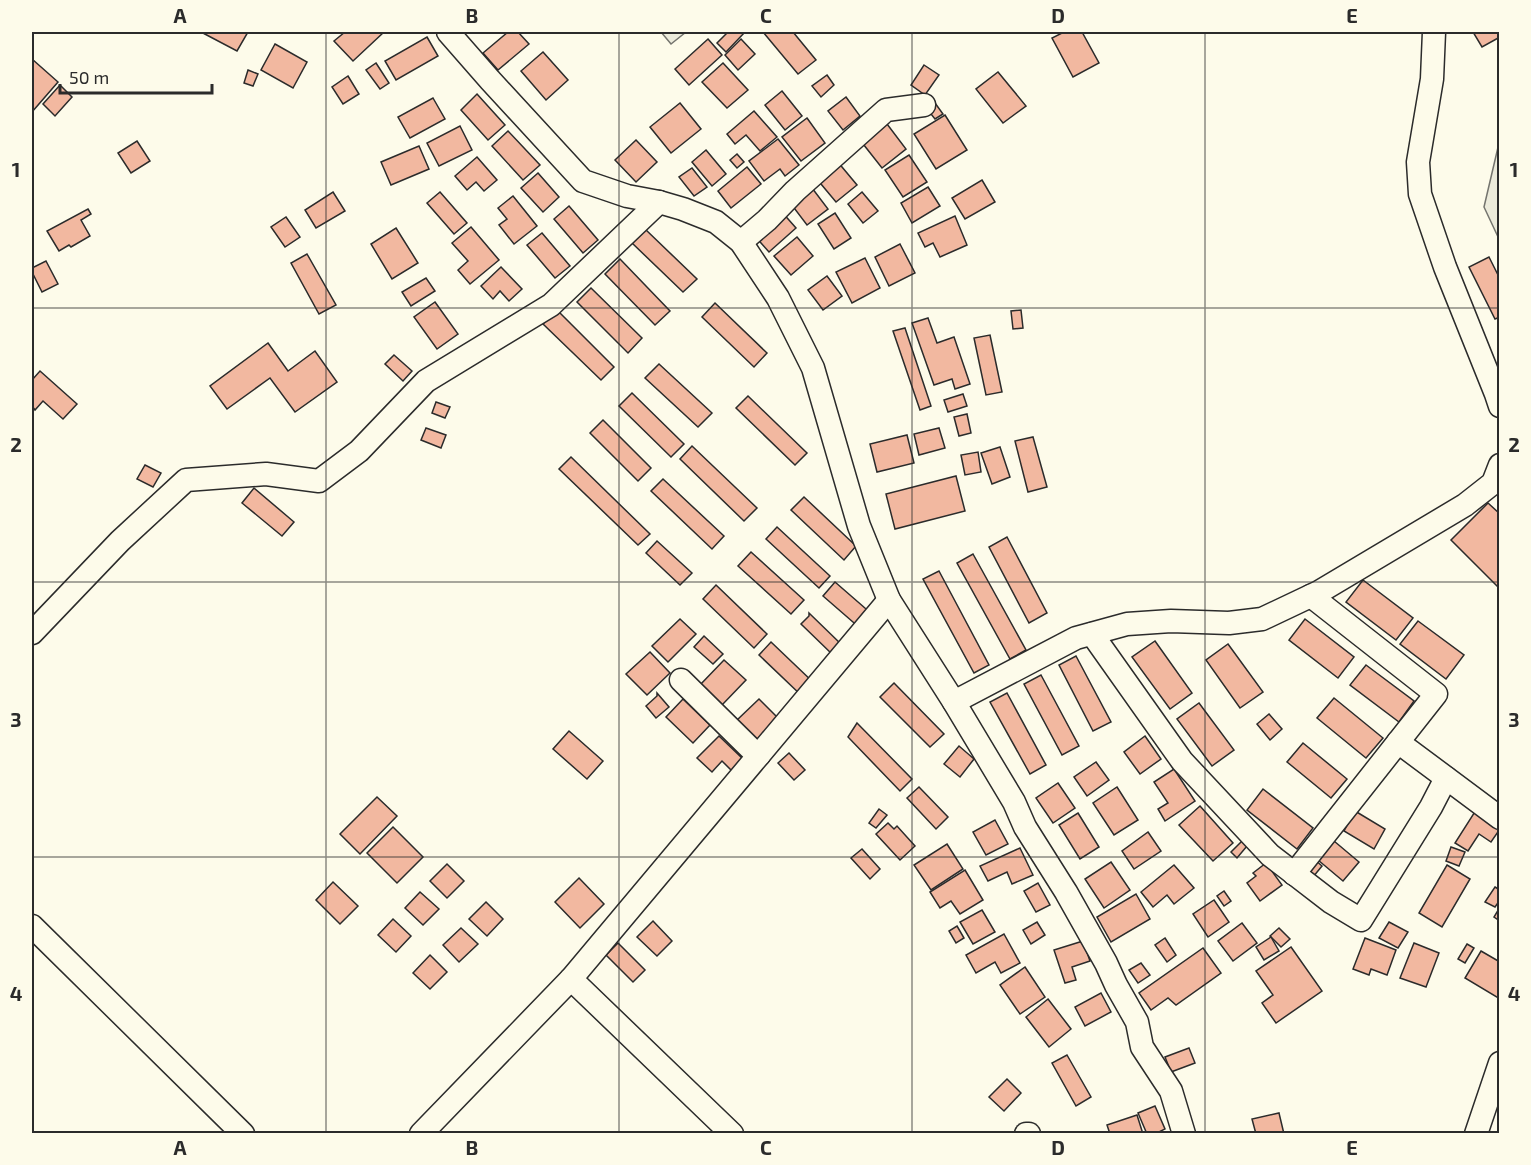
<svg xmlns="http://www.w3.org/2000/svg" width="1531" height="1165" viewBox="0 0 1531 1165" font-family="'Exo 2',sans-serif">
	<style>
		.green { fill: #ecebdb; stroke: #74746e; stroke-width: 1.5 }
		.building { fill: #f2b8a0; stroke: #2b2b2b; stroke-width: 1.5 }
		.lines { fill: none; stroke-linecap: round; stroke-linejoin: round }
		.minor-casing { stroke: #2b2b2b; stroke-width: 25 }
		.minor { stroke: #fdfbea; stroke-width: 22 }
		.grid { fill: none; stroke: #2b2b2b; stroke-width: 1.5; stroke-opacity: 0.55 }
		.neatline { fill: none; stroke: #2b2b2b; stroke-width: 2 }
		.grid-label { font-size: 20px; text-anchor: middle; font-weight: bold; fill: #2b2b2b }
	</style>
	<rect width="100%" height="100%" fill="#fdfbea"/>
	<!-- green -->
	<g class="green">
		<polygon points="661,32 686,32 671,44"/>
		<polygon points="1499,143 1499,239 1484,207"/>
	</g>
	<!-- building -->
	<g class="building">
		<polygon points="201,32 248,32 237,51"/>
		<polygon points="345,32 384,32 353,61 334,41"/>
		<polygon points="508,32 518,32 529,44 498,70 483,53"/>
		<polygon points="728,32 745,32 726,52 717,43"/>
		<polygon points="763,32 793,32 816,60 798,74"/>
		<polygon points="1064,32 1082,32 1099,63 1073,77 1052,38"/>
		<polygon points="1473,32 1500,32 1500,37 1482,47"/>
		<polygon points="427,37 438,56 396,80 385,61"/>
		<polygon points="708,39 722,55 689,85 675,69"/>
		<polygon points="741,39 755,54 738,70 725,55"/>
		<polygon points="275,44 307,62 293,88 261,70"/>
		<polygon points="543,52 568,80 546,100 521,71"/>
		<polygon points="32,59 58,82 32,112"/>
		<polygon points="376,63 389,83 380,89 366,70"/>
		<polygon points="723,63 748,90 727,108 702,82"/>
		<polygon points="924,65 939,75 925,95 911,85"/>
		<polygon points="248,70 258,74 253,86 244,83"/>
		<polygon points="998,72 1026,106 1003,123 976,89"/>
		<polygon points="827,75 834,85 821,97 812,86"/>
		<polygon points="348,76 359,94 343,104 332,87"/>
		<polygon points="60,85 72,97 55,116 43,104"/>
		<polygon points="782,91 802,116 785,130 765,105"/>
		<polygon points="477,94 505,125 488,140 461,110"/>
		<polygon points="846,97 860,116 843,130 828,111"/>
		<polygon points="433,98 445,119 410,138 398,117"/>
		<polygon points="680,103 701,129 671,153 650,127"/>
		<polygon points="935,103 943,114 935,119 927,109"/>
		<polygon points="754,111 777,137 760,151 746,135 735,144 727,134"/>
		<polygon points="945,115 967,150 936,169 914,134"/>
		<polygon points="807,118 825,143 801,161 782,137"/>
		<polygon points="884,120 906,149 882,168 860,140"/>
		<polygon points="460,126 472,150 439,166 427,143"/>
		<polygon points="508,131 540,165 523,180 492,146"/>
		<polygon points="778,139 799,165 785,176 780,169 764,181 749,161"/>
		<polygon points="636,140 657,162 636,182 615,160"/>
		<polygon points="137,141 150,161 131,173 118,153"/>
		<polygon points="419,146 429,169 391,185 381,162"/>
		<polygon points="706,150 726,174 712,186 692,162"/>
		<polygon points="737,154 744,162 737,168 730,160"/>
		<polygon points="909,155 927,182 903,197 885,170"/>
		<polygon points="477,157 497,180 484,191 476,182 467,190 455,176"/>
		<polygon points="837,161 857,185 836,202 816,178"/>
		<polygon points="747,167 761,184 731,208 718,191"/>
		<polygon points="692,168 707,187 694,196 679,177"/>
		<polygon points="538,173 559,197 543,212 521,188"/>
		<polygon points="982,180 995,202 965,219 952,198"/>
		<polygon points="809,184 828,209 807,225 788,200"/>
		<polygon points="928,187 940,206 912,223 901,203"/>
		<polygon points="333,192 345,211 316,228 305,210"/>
		<polygon points="440,192 467,223 454,234 427,203"/>
		<polygon points="862,192 878,211 863,223 848,204"/>
		<polygon points="513,196 537,226 514,244 499,225 507,219 498,208"/>
		<polygon points="569,206 598,240 583,253 554,219"/>
		<polygon points="88,209 91,214 81,220 90,236 71,247 69,245 59,251 47,231"/>
		<polygon points="781,211 796,228 769,252 754,235"/>
		<polygon points="835,213 851,238 834,249 818,224"/>
		<polygon points="955,216 967,245 940,257 933,243 925,247 918,233"/>
		<polygon points="286,217 300,237 285,247 271,227"/>
		<polygon points="471,227 499,260 470,284 458,270 468,261 452,243"/>
		<polygon points="396,228 418,263 392,279 371,244"/>
		<polygon points="645,229 697,279 683,292 632,243"/>
		<polygon points="542,233 570,266 555,278 527,245"/>
		<polygon points="797,237 813,256 791,275 774,256"/>
		<polygon points="900,244 915,273 889,286 875,257"/>
		<polygon points="307,254 336,305 319,314 291,263"/>
		<polygon points="1489,257 1500,279 1500,317 1495,319 1469,267"/>
		<polygon points="865,258 880,288 852,303 836,272"/>
		<polygon points="620,259 670,311 655,325 605,274"/>
		<polygon points="46,261 58,284 42,292 32,272 32,268"/>
		<polygon points="501,267 522,289 509,301 500,291 493,299 481,286"/>
		<polygon points="827,276 842,296 823,310 808,290"/>
		<polygon points="426,278 435,291 411,306 402,292"/>
		<polygon points="591,288 642,338 628,353 577,302"/>
		<polygon points="435,302 458,334 437,349 414,317"/>
		<polygon points="715,303 767,353 754,367 702,317"/>
		<polygon points="557,310 614,367 601,380 543,324"/>
		<polygon points="1021,310 1023,328 1013,329 1011,311"/>
		<polygon points="928,318 937,343 954,337 970,384 955,389 952,379 934,385 912,323"/>
		<polygon points="905,328 931,406 920,410 893,331"/>
		<polygon points="990,335 1002,392 986,395 974,338"/>
		<polygon points="268,343 288,371 315,351 337,382 295,412 270,378 227,409 210,386"/>
		<polygon points="394,355 412,371 403,381 385,364"/>
		<polygon points="659,364 712,413 698,427 645,378"/>
		<polygon points="40,371 77,404 63,419 43,401 35,410 32,406 32,380"/>
		<polygon points="632,393 684,444 671,457 619,406"/>
		<polygon points="963,394 967,406 948,412 944,400"/>
		<polygon points="748,396 807,453 795,465 736,408"/>
		<polygon points="436,402 450,407 445,418 432,413"/>
		<polygon points="967,414 971,433 959,436 954,417"/>
		<polygon points="603,420 651,468 638,481 590,433"/>
		<polygon points="426,428 446,435 441,448 421,440"/>
		<polygon points="939,428 945,448 919,455 914,434"/>
		<polygon points="907,435 914,463 877,472 870,444"/>
		<polygon points="1033,437 1047,487 1028,492 1015,441"/>
		<polygon points="692,446 757,508 744,521 680,459"/>
		<polygon points="1000,447 1010,477 992,484 981,453"/>
		<polygon points="978,452 981,472 965,475 961,455"/>
		<polygon points="571,457 650,534 638,545 559,469"/>
		<polygon points="145,465 161,473 153,487 137,479"/>
		<polygon points="956,476 965,511 895,529 886,494"/>
		<polygon points="663,479 724,536 712,549 651,491"/>
		<polygon points="254,488 294,522 282,536 242,503"/>
		<polygon points="804,497 856,546 844,560 791,510"/>
		<polygon points="1488,503 1500,514 1500,589 1451,540"/>
		<polygon points="777,527 830,576 819,588 766,539"/>
		<polygon points="1007,537 1047,613 1029,623 989,547"/>
		<polygon points="657,541 692,573 680,585 646,553"/>
		<polygon points="751,552 804,600 791,614 738,566"/>
		<polygon points="973,554 1026,650 1010,659 957,563"/>
		<polygon points="939,571 989,665 974,673 923,579"/>
		<polygon points="1363,580 1413,618 1396,640 1346,602"/>
		<polygon points="835,582 873,615 861,629 823,596"/>
		<polygon points="716,585 767,634 754,648 703,599"/>
		<polygon points="809,613 843,646 834,656 801,624 809,616"/>
		<polygon points="680,619 696,634 668,662 652,646"/>
		<polygon points="1305,619 1354,657 1338,678 1289,640"/>
		<polygon points="1418,621 1464,655 1446,679 1400,644"/>
		<polygon points="704,636 723,654 713,664 694,647"/>
		<polygon points="1155,641 1192,693 1170,709 1132,657"/>
		<polygon points="771,642 815,684 803,697 759,655"/>
		<polygon points="1228,644 1263,692 1240,708 1206,660"/>
		<polygon points="650,652 670,673 647,695 626,674"/>
		<polygon points="1076,656 1111,722 1093,731 1059,665"/>
		<polygon points="724,660 746,680 722,705 700,685"/>
		<polygon points="1366,665 1414,701 1399,722 1350,685"/>
		<polygon points="1041,675 1079,746 1062,755 1024,684"/>
		<polygon points="894,683 944,734 930,747 880,697"/>
		<polygon points="657,693 669,707 656,718 646,706 657,696"/>
		<polygon points="1007,693 1046,765 1030,774 990,702"/>
		<polygon points="1334,698 1383,738 1366,758 1317,718"/>
		<polygon points="683,699 710,725 693,743 666,717"/>
		<polygon points="759,699 782,722 760,744 736,721"/>
		<polygon points="1199,703 1234,750 1212,766 1177,719"/>
		<polygon points="1269,714 1282,729 1270,740 1257,724"/>
		<polygon points="857,723 912,779 900,791 848,737"/>
		<polygon points="569,731 603,761 587,779 553,749"/>
		<polygon points="719,736 744,760 732,771 722,761 712,772 697,758"/>
		<polygon points="1145,736 1161,759 1140,774 1124,752"/>
		<polygon points="1303,743 1347,779 1331,798 1287,762"/>
		<polygon points="959,746 974,759 960,777 944,764"/>
		<polygon points="789,753 805,770 794,780 778,763"/>
		<polygon points="1096,762 1109,780 1087,796 1074,777"/>
		<polygon points="1174,769 1195,801 1165,821 1158,809 1168,803 1154,782"/>
		<polygon points="1058,783 1075,808 1053,823 1036,798"/>
		<polygon points="919,787 948,817 936,829 907,798"/>
		<polygon points="1117,787 1138,820 1114,835 1093,803"/>
		<polygon points="1263,789 1313,828 1297,849 1247,810"/>
		<polygon points="377,797 397,816 360,854 340,834"/>
		<polygon points="1200,806 1233,843 1213,861 1179,825"/>
		<polygon points="879,809 887,815 876,828 869,823"/>
		<polygon points="1476,810 1500,829 1491,842 1479,834 1468,851 1455,843"/>
		<polygon points="1355,811 1385,829 1374,849 1344,831"/>
		<polygon points="1078,813 1099,847 1080,859 1059,825"/>
		<polygon points="995,820 1008,844 986,855 973,832"/>
		<polygon points="888,823 894,829 897,826 915,846 900,860 876,834"/>
		<polygon points="393,827 423,857 397,883 367,853"/>
		<polygon points="1148,832 1161,851 1134,869 1122,851"/>
		<polygon points="1242,841 1247,846 1237,858 1231,852"/>
		<polygon points="1334,841 1359,862 1343,881 1318,860"/>
		<polygon points="947,844 963,869 931,890 914,865"/>
		<polygon points="1451,847 1465,852 1459,866 1446,861"/>
		<polygon points="1020,848 1033,875 1012,884 1007,872 988,881 980,866"/>
		<polygon points="862,849 880,869 870,879 851,858"/>
		<polygon points="1313,858 1322,866 1313,877 1304,870"/>
		<polygon points="1111,862 1130,890 1104,908 1085,879"/>
		<polygon points="1266,863 1282,885 1260,901 1247,883 1256,876 1253,873"/>
		<polygon points="447,864 464,881 447,898 430,881"/>
		<polygon points="1174,865 1194,888 1174,904 1167,895 1153,907 1141,892"/>
		<polygon points="1447,865 1470,879 1442,927 1419,913"/>
		<polygon points="965,870 983,900 960,914 951,901 940,908 930,892"/>
		<polygon points="579,878 604,904 580,928 555,902"/>
		<polygon points="333,882 358,906 340,924 316,900"/>
		<polygon points="1038,883 1050,905 1036,912 1024,891"/>
		<polygon points="1495,887 1500,890 1500,900 1495,907 1485,902"/>
		<polygon points="1224,891 1231,901 1224,906 1217,896"/>
		<polygon points="420,892 439,909 423,925 405,908"/>
		<polygon points="1136,894 1150,919 1111,942 1097,917"/>
		<polygon points="1214,900 1229,922 1208,937 1193,914"/>
		<polygon points="486,902 503,919 487,936 469,919"/>
		<polygon points="1500,907 1500,921 1494,917"/>
		<polygon points="982,910 995,932 973,944 960,922"/>
		<polygon points="393,919 411,936 396,952 378,935"/>
		<polygon points="653,921 672,941 657,956 637,937"/>
		<polygon points="1037,922 1045,935 1031,944 1023,930"/>
		<polygon points="1389,922 1408,932 1398,948 1379,938"/>
		<polygon points="1242,923 1257,943 1233,961 1218,941"/>
		<polygon points="957,926 964,938 956,943 949,931"/>
		<polygon points="461,928 478,944 459,962 443,945"/>
		<polygon points="1279,928 1290,939 1281,947 1270,936"/>
		<polygon points="1004,934 1020,963 1001,973 995,962 976,973 966,955"/>
		<polygon points="1271,937 1279,951 1264,960 1256,947"/>
		<polygon points="1165,938 1176,955 1167,962 1155,945"/>
		<polygon points="1365,938 1396,950 1387,975 1371,969 1369,975 1353,969"/>
		<polygon points="1083,941 1090,961 1072,967 1076,980 1065,983 1054,950"/>
		<polygon points="618,943 645,970 633,982 606,955"/>
		<polygon points="1414,943 1439,953 1426,987 1400,978"/>
		<polygon points="1467,944 1474,948 1465,963 1458,959"/>
		<polygon points="1291,947 1322,991 1276,1023 1262,1003 1273,995 1256,971"/>
		<polygon points="1203,948 1221,973 1176,1005 1168,998 1151,1010 1139,993"/>
		<polygon points="1481,951 1500,962 1500,999 1465,978"/>
		<polygon points="430,955 447,972 430,989 413,973"/>
		<polygon points="1141,963 1150,975 1138,983 1129,970"/>
		<polygon points="1025,967 1045,997 1020,1014 1000,985"/>
		<polygon points="1101,993 1111,1012 1085,1026 1075,1007"/>
		<polygon points="1048,999 1071,1029 1049,1047 1026,1017"/>
		<polygon points="1189,1048 1195,1063 1171,1072 1165,1057"/>
		<polygon points="1067,1055 1091,1097 1076,1106 1052,1063"/>
		<polygon points="1007,1079 1021,1093 1004,1111 989,1097"/>
		<polygon points="1155,1106 1165,1129 1155,1134 1147,1134 1138,1113"/>
		<polygon points="1279,1113 1284,1134 1256,1134 1252,1119"/>
		<polygon points="1137,1115 1143,1134 1110,1134 1107,1125"/>
	</g>
	<g class="lines">
		<!-- minor casing -->
		<g class="minor-casing">
			<g id="minor">
				<polyline points="448,32 490,80 583,181 627,196 659,202 683,209 716,222 741,242 778,298 813,368 859,526 889,600 954,702 1014,802 1025,827 1066,892 1106,963 1116,985 1137,1022 1142,1047 1171,1091 1184,1134"/>
				<polyline points="1434,32 1432,79 1418,162 1420,194 1445,267 1496,394 1500,406"/>
				<polyline points="741,242 767,220 795,191 886,110 924,105"/>
				<polyline points="32,633 120,541 186,480 266,474 319,481 359,451 426,381 551,305 659,202"/>
				<polyline points="1092,634 1182,761 1270,855 1331,902 1361,920 1431,807 1446,778"/>
				<polyline points="681,680 754,752 759,755"/>
				<polyline points="954,702 1076,638 1127,624 1171,621 1229,623 1262,619 1319,592 1465,505 1493,483 1500,465"/>
				<polyline points="1398,742 1500,818"/>
				<polyline points="1294,874 1436,694 1311,596"/>
				<polyline points="32,926 243,1134"/>
				<polyline points="571,979 732,1134"/>
				<polyline points="421,1134 571,979 889,600"/>
				<polyline points="1026,1134 1029,1134"/>
				<polyline points="1476,1134 1500,1063"/>
			</g>
		</g>
		<!-- minor -->
		<use href="#minor" class="minor"/>
	</g>
	<!-- grid -->
	<path class="grid" d="M326 32V1134M619 32V1134M912 32V1134M1205 32V1134M32 308H1500M32 582H1500M32 857H1500"/>
	<!-- border -->
	<rect width="1531" height="1165" fill="none" stroke="#fdfbea" stroke-width="66"/>
	<!-- scale -->
	<path d="M60 84v9h152v-9" fill="none" stroke="#2b2b2b" stroke-width="3"/>
	<text x="69" y="84" font-size="18" fill="#2b2b2b" stroke="#fdfbea" stroke-width="4.5" paint-order="stroke">50 m</text>
	<rect x="33" y="33" width="1465" height="1099" class="neatline"/>
	<g class="grid-label">
		<text x="180" y="23">A</text>
		<text x="472" y="23">B</text>
		<text x="766" y="23">C</text>
		<text x="1058" y="23">D</text>
		<text x="1352" y="23">E</text>
		<text x="16" y="177">1</text>
		<text x="1514" y="177">1</text>
		<text x="16" y="452">2</text>
		<text x="1514" y="452">2</text>
		<text x="16" y="727">3</text>
		<text x="1514" y="727">3</text>
		<text x="16" y="1001">4</text>
		<text x="1514" y="1001">4</text>
		<text x="180" y="1155">A</text>
		<text x="472" y="1155">B</text>
		<text x="766" y="1155">C</text>
		<text x="1058" y="1155">D</text>
		<text x="1352" y="1155">E</text>
	</g>
</svg>
